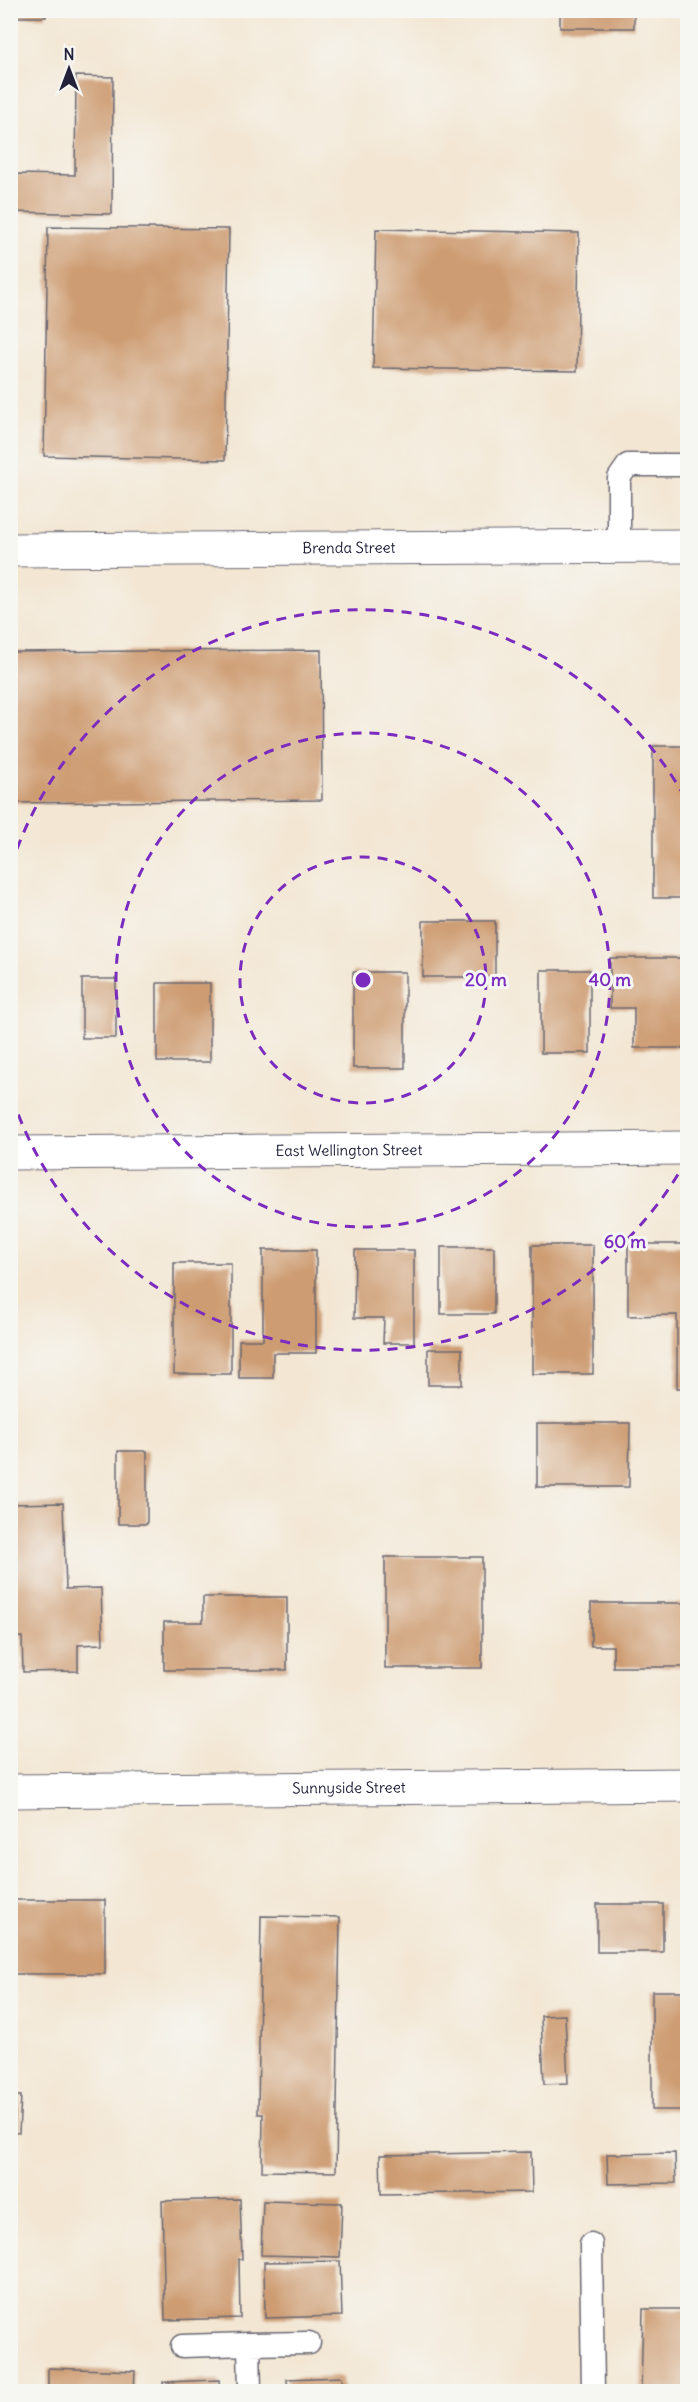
<svg xmlns="http://www.w3.org/2000/svg" width="698" height="2402" viewBox="0 0 698 2402" font-family="Delius,sans-serif">
	<style>
		.building { fill: #cd9c72 }
		.lines { fill: none; stroke-linecap: round; stroke-linejoin: round }
		.service-casing { stroke: #6b6771; stroke-width: 25 }
		.minor-casing { stroke: #6b6771; stroke-width: 35 }
		.service { stroke: #fff; stroke-width: 22 }
		.minor { stroke: #fff; stroke-width: 33 }
		.ring { fill: none; stroke: #7b2cbf; stroke-width: 3; stroke-dasharray: 10 8 }
		.labels { text-anchor: middle; stroke-width: 6; stroke-linejoin: round; paint-order: stroke }
		.street-label { font-size: 15px; fill: #22223b; stroke: #f6f6f2 }
		.centre { fill: #7b2cbf; stroke: #f6f6f2; stroke-width: 3 }
		.ring-label { font-size: 18px; text-anchor: middle; font-weight: bold; fill: #7b2cbf; stroke: #f6f6f2; stroke-width: 6; stroke-linejoin: round; paint-order: stroke }
	</style>
	<rect width="100%" height="100%" fill="#f6f6f2"/>
	<filter id="ink" filterUnits="userSpaceOnUse"><feTurbulence type="fractalNoise" baseFrequency=".0167" numOctaves="2"/><feDisplacementMap in="SourceGraphic" scale="12" xChannelSelector="R" yChannelSelector="G"/><feConvolveMatrix kernelMatrix="1 2 1 2 8 2 1 2 1" color-interpolation-filters="sRGB"/></filter>
	<filter id="wash" filterUnits="userSpaceOnUse"><feTurbulence type="fractalNoise" baseFrequency=".008" numOctaves="4" result="noise"/><feDisplacementMap in="SourceGraphic" scale="24" xChannelSelector="R" yChannelSelector="G"/><feGaussianBlur stdDeviation="1.35" result="paint"/><feColorMatrix in="noise" values="0 0 0 0 0 0 0 0 0 0 0 0 0 0 0 0 0 1.4 0 .05"/><feComposite in="paint" operator="in"/></filter>
	<g filter="url(#wash)">
		<rect width="100%" height="100%" fill="#f3e7d4"/>
		<g id="blocks">
			<!-- building -->
			<g class="building">
				<rect x="10" y="10" width="36" height="7"/>
				<rect x="560" y="10" width="74" height="18"/>
				<polygon points="76,76 113,77 112,214 10,212 10,174 75,175"/>
				<polygon points="48,227 229,229 225,460 44,456"/>
				<polygon points="376,229 579,233 577,371 373,368"/>
				<polygon points="321,650 322,800 10,803 10,652"/>
				<rect x="653" y="746" width="35" height="152"/>
				<rect x="423" y="921" width="72" height="56"/>
				<polygon points="610,958 688,958 688,1048 634,1048 634,1008 610,1008"/>
				<rect x="541" y="970" width="49" height="83"/>
				<rect x="353" y="972" width="52" height="96"/>
				<rect x="82" y="979" width="34" height="59"/>
				<rect x="157" y="983" width="53" height="79"/>
				<polygon points="628,1244 688,1244 688,1388 677,1388 677,1315 628,1316"/>
				<rect x="532" y="1245" width="61" height="129"/>
				<rect x="441" y="1247" width="53" height="67"/>
				<polygon points="263,1250 316,1250 316,1353 273,1353 273,1378 239,1378 239,1340 263,1340"/>
				<polygon points="355,1250 414,1250 414,1343 383,1343 384,1318 354,1318"/>
				<rect x="174" y="1263" width="57" height="111"/>
				<rect x="428" y="1349" width="34" height="36"/>
				<polygon points="537,1423 630,1423 629,1487 537,1487"/>
				<rect x="118" y="1451" width="29" height="73"/>
				<polygon points="63,1503 66,1589 101,1588 103,1644 78,1645 78,1671 23,1672 22,1637 10,1638 10,1504"/>
				<rect x="385" y="1557" width="97" height="111"/>
				<polygon points="203,1597 287,1597 287,1670 164,1670 164,1622 203,1622"/>
				<polygon points="591,1603 687,1603 687,1667 613,1667 613,1646 591,1646"/>
				<rect x="10" y="1900" width="95" height="74"/>
				<rect x="597" y="1904" width="66" height="48"/>
				<polygon points="261,1916 340,1917 336,2172 262,2171 263,2114 258,2114"/>
				<rect x="652" y="1991" width="36" height="119"/>
				<polygon points="565,2015 568,2083 544,2084 541,2016"/>
				<polygon points="10,2031 16,2031 18,2088 10,2089"/>
				<polygon points="10,2096 21,2096 19,2133 10,2132"/>
				<polygon points="531,2152 532,2192 381,2194 380,2155"/>
				<polygon points="675,2153 676,2183 608,2184 607,2154"/>
				<polygon points="240,2199 242,2259 239,2259 240,2318 165,2320 162,2201"/>
				<polygon points="263,2201 342,2203 340,2257 261,2255"/>
				<polygon points="340,2261 342,2316 265,2318 264,2262"/>
				<polygon points="643,2309 688,2309 688,2392 641,2392"/>
				<polygon points="48,2368 135,2371 134,2392 48,2392"/>
				<polygon points="342,2377 343,2392 288,2392 287,2379"/>
				<polygon points="219,2380 220,2392 164,2392 163,2382"/>
			</g>
		</g>
	</g>
	<g filter="url(#ink)">
		<use href="#blocks" fill-opacity="0" stroke="#6b6771" stroke-width="1.5"/>
		<g class="lines">
			<!-- service casing -->
			<g class="service-casing">
				<g id="service">
					<polyline points="619,546 619,478 628,465 688,465"/>
					<polyline points="591,2244 593,2392"/>
					<polyline points="182,2346 249,2344"/>
					<polyline points="250,2392 249,2344 309,2343"/>
				</g>
			</g>
			<!-- minor casing -->
			<g class="minor-casing">
				<g id="minor">
					<path id="s1" d="M10 550 688 546"/>
					<path id="s2" d="M10 1153 688 1148"/>
					<path id="s3" d="M10 1791 688 1785"/>
				</g>
			</g>
			<!-- service -->
			<use href="#service" class="service"/>
			<!-- minor -->
			<use href="#minor" class="minor"/>
		</g>
	</g>
	<!-- distance rings -->
	<g class="ring">
		<circle cx="363" cy="980" r="123"/>
		<circle cx="363" cy="980" r="247"/>
		<path d="M687 1159A370 370 0 0 1 11 1094M11 866A370 370 0 0 1 687 801"/>
	</g>
	<g class="labels">
		<!-- street labels -->
		<g class="street-label">
			<text dy="5" stroke="none"><textPath href="#s1" startOffset="339">Brenda Street</textPath></text>
			<text dy="5" stroke="none"><textPath href="#s2" startOffset="339">East Wellington Street</textPath></text>
			<text dy="5" stroke="none"><textPath href="#s3" startOffset="339">Sunnyside Street</textPath></text>
		</g>
	</g>
	<circle cx="363" cy="980" r="9" class="centre"/>
	<g class="ring-label">
		<text x="486" y="986">20 m</text>
		<text x="610" y="986">40 m</text>
		<text x="625" y="1248">60 m</text>
	</g>
	<!-- margin -->
	<rect width="698" height="2402" fill="none" stroke="#f6f6f2" stroke-width="36"/>
	<!-- north arrow -->
	<g transform="translate(69 69)" stroke="#f6f6f2" stroke-width="4.5" paint-order="stroke">
	<path d="M0-4.5L10 22L0 15L-10 22Z" fill="#22223b"/>
	<text y="-9" font-size="16" font-weight="bold" text-anchor="middle" fill="#22223b">N</text>
	</g>
</svg>
